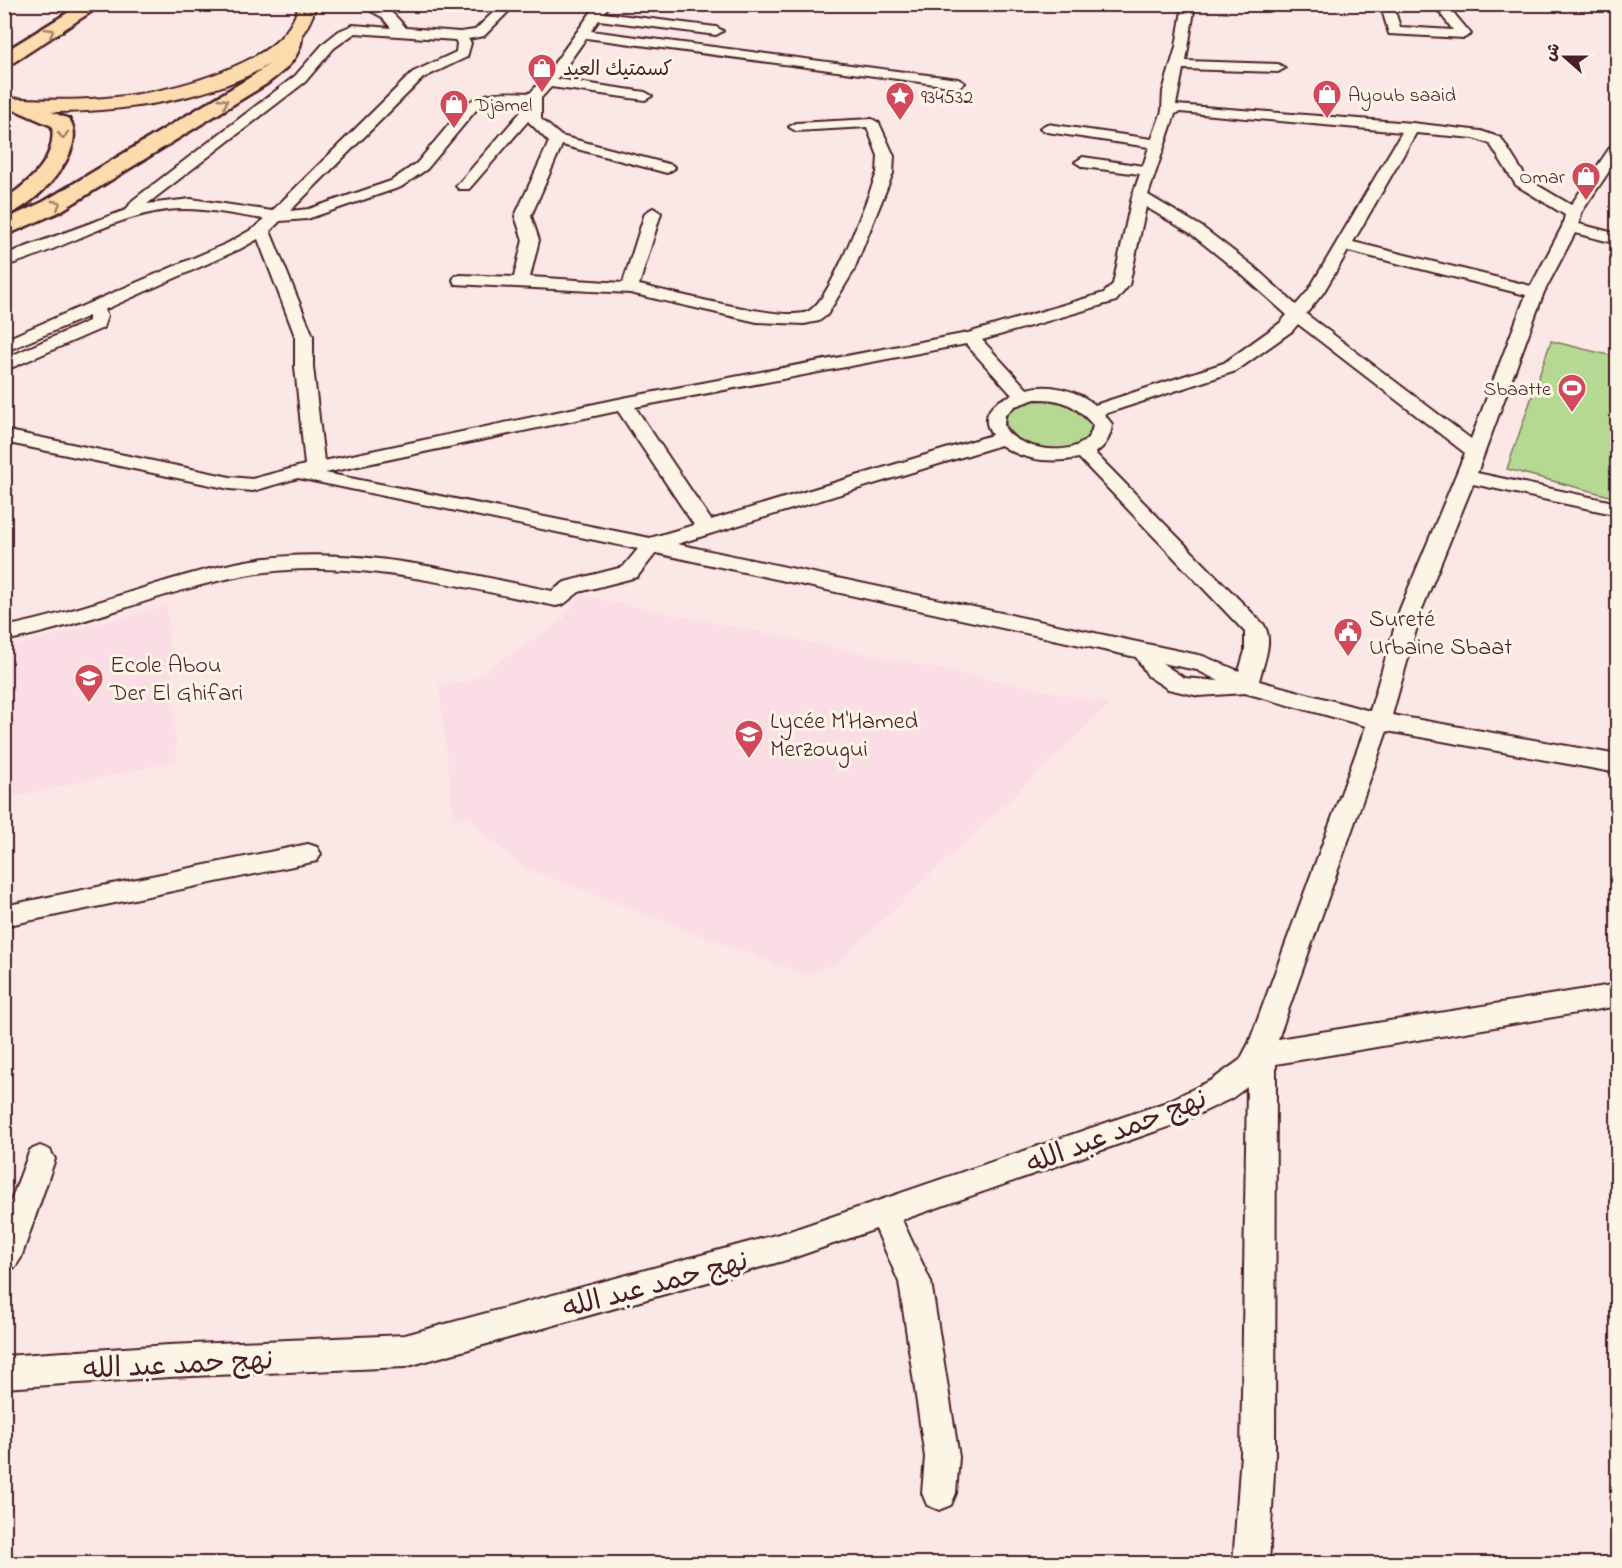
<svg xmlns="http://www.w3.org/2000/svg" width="1622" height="1568" viewBox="0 0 1622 1568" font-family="'Indie Flower','Playpen Sans Arabic',sans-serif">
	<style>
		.built { fill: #fadde5 }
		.green { fill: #b5d892; stroke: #807c5e; stroke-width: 1.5 }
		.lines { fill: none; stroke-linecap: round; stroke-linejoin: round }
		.minor-casing { stroke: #4a1f2b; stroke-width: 4 }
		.major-casing { stroke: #4a1f2b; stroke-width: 4 }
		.highway-casing { stroke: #4a1f2b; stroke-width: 5 }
		.minor { fill: #fcf5e5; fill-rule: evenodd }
		.major { fill: #fcdcac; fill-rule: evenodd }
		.highway { fill: #fcdcac; fill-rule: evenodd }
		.oneway { stroke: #a37e6c }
		.labels { text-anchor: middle; stroke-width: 6; stroke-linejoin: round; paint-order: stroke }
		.far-poi-label { font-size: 20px; fill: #4a1f2b; stroke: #fcf5e5; text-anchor: start }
		.poi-label { font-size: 24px; fill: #4a1f2b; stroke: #fcf5e5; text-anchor: start }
		.near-street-label { font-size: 28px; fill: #4a1f2b; stroke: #fcf5e5 }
	</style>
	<rect width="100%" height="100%" fill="#fbe7e5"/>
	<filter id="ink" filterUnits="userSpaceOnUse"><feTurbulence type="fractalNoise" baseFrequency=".0167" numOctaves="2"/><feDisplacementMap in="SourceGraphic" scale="12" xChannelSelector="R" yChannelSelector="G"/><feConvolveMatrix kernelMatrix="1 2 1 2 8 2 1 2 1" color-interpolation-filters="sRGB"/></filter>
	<g filter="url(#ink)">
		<!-- built -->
		<g class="built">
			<polygon points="579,595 1110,704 835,965 803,974 523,867 483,832 470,816 454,820 439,685 469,682 563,620"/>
			<polygon points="167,606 177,761 5,798 5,648"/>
		</g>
		<!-- green -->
		<g class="green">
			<polygon points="1551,341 1617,357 1617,498 1507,469"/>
			<path d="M1044 399C1067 401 1079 406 1093 424 1091 436 1084 444 1072 447 1018 461 970 406 1044 399Z"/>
		</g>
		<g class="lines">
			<!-- minor casing -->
			<g class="minor-casing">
				<g id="minor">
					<path d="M358 4C384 4 390 9 406 28L460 32 475 30 502 4H516L484 36 468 39 471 43 467 57 423 78 290 211 309 209 391 181 417 163 466 104C486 90 507 92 530 93L543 79 597 4H610L604 13 716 27 723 31 716 35 599 20 591 31 958 79 965 83 958 87 586 38 557 79 645 92 652 96 645 100 551 87 541 98V119L561 136 672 165 675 168 667 173 562 145 531 216 539 240 530 277 623 283 645 213 653 208 661 213 639 285C668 291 789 324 809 311 832 298 866 201 877 173L878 156 867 127 796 131 789 127 796 123 872 119 879 123 894 156 893 173 853 272 827 315 819 321 804 324 757 322 630 293 455 284 453 280 455 276 461 275 514 277 523 240 515 216 549 142 528 121 469 189H459L456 186 459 183 525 107 526 101H493L476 110 427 169 401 187 307 219 280 221 270 231 313 336V367L324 461 623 398 968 333 1104 293 1113 284 1132 197 1140 174 1083 167 1075 162 1083 157 1143 166 1149 147 1047 132 1040 128 1047 124 1152 139 1162 111 1163 91 1176 47 1183 4H1195L1186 61 1278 64 1285 68 1278 72 1183 69 1176 105 1412 123 1481 131 1501 138 1527 179 1571 205 1613 143 1618 142V158L1581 213 1579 224 1618 234V244L1575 233 1544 292 1477 473 1618 503V515L1473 484 1422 609 1392 715 1618 755V773L1387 731 1278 1039 1618 984V1006L1276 1064 1275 1454 1269 1564H1233L1241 1454 1247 1087 1232 1098 1182 1122 902 1220 931 1282 959 1457 956 1493 951 1505 939 1510 927 1505 922 1493 925 1457 899 1282 876 1229 790 1259 405 1367 169 1377 4 1388V1356L169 1345 405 1335 790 1231 1164 1103 1212 1080 1240 1060 1249 1043 1366 726 1245 693 1199 696 1168 689 1148 676 1136 657 656 553 637 577 579 592 564 604 556 606C455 586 349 556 246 575 164 590 87 625 4 641V627C87 611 164 576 246 561 349 543 452 571 552 591L565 582 623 567 638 549 298 478 253 491 230 489 4 442V430L230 477 252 479 305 465 295 367V336L258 239 240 249 104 310 107 316 103 328 4 371V359L89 321V316L4 352V340L228 243 256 227 264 219C233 215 199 206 167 210 111 217 59 252 4 266V255L126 210 133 200 295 76 324 43 339 31 353 25 391 28 382 17ZM355 33 455 40 457 43 456 52 413 72 272 211 191 199 147 204 305 82 334 48ZM1180 112 1402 132 1308 291 1296 305 1253 266 1202 227 1148 195 1175 114ZM1416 133 1474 138 1490 144 1516 185 1565 215 1562 227 1531 286 1353 242ZM1146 207 1190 233 1241 274 1287 315 1280 323 1224 363 1095 405C1077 390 1050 383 1027 389L982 340 1116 301 1129 285ZM1348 251 1526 295 1471 439 1306 314 1323 293ZM1298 324 1465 453 1400 609 1370 711 1259 681C1263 664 1274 641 1264 625L1095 453C1106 446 1111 436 1112 424L1104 414 1236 371 1292 331ZM966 344 1012 395C992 402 979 415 992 435L711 520 635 407ZM1035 399C1064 399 1074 404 1093 425 1088 465 1009 449 1004 425 1004 421 1005 418 1005 415L1015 406ZM618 411 694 525 650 538 325 473ZM1001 445C1024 461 1052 463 1079 458L1245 632V651L1239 671 1203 656 677 544ZM1162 663 1197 670 1219 681 1184 678Z"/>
					<polygon points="780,4 793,4 793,5 787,9"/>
					<polygon points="1370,4 1387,4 1394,8 1400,27 1453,30 1433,4 1446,4 1471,34 1464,38 1389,34 1383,13"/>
					<polygon points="308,844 317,847 321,854 317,861 4,926 4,906"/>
					<polygon points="40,1146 50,1150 55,1159 21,1258 15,1267 4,1271 4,1219 30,1150"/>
				</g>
			</g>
			<!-- major casing -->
			<g class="major-casing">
				<path id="major" d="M299 4H316C299 82 168 105 101 110 69 113 37 112 4 110V98C83 103 160 99 233 67 263 54 291 38 299 4Z"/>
			</g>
			<!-- highway casing -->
			<g class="highway-casing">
				<g id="highway">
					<polygon points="82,4 103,4 11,64 4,66 4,52"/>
					<path d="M293 30 299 31 302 35C301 58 285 70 268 83L59 212 4 236V220L43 202 254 75C263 68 275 61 281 51 284 44 283 37 287 31Z"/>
					<path d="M20 99 69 119C91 150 33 209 4 216V200C29 182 57 160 52 126L13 109 10 105 13 101Z"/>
				</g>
			</g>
			<!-- minor -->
			<use href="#minor" class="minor"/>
			<!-- major -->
			<use href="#major" class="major"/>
			<!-- highway -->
			<use href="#highway" class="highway"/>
		</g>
		<!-- one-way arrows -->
		<defs><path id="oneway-chevron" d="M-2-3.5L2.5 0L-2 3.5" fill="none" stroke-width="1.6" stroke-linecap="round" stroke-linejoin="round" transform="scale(1.5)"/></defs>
		<g class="oneway">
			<use href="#oneway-chevron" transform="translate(50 32) rotate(-32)"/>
			<use href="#oneway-chevron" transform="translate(224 102) rotate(-32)"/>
			<use href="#oneway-chevron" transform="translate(63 135) rotate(86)"/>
			<use href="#oneway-chevron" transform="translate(57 204) rotate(-31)"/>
		</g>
	</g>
	<!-- icons -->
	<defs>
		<g id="shop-pin" transform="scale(1.5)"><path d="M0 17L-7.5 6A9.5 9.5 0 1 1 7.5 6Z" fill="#d1495b" stroke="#fcf5e5"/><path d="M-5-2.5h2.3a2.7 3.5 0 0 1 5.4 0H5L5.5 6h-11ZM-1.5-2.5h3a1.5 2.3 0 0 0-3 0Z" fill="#fff"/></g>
		<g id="sight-pin" transform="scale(1.5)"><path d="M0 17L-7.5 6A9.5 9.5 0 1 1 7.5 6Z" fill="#d1495b" stroke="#fcf5e5"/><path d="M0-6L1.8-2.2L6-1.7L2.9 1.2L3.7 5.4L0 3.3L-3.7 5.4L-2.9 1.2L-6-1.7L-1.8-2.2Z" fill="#fff"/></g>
		<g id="stadium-pin" transform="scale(1.5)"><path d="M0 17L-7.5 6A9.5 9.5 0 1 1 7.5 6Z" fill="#d1495b" stroke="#fcf5e5"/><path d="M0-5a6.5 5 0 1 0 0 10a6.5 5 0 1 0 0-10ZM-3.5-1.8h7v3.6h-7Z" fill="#fff"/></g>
		<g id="civic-pin" transform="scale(1.5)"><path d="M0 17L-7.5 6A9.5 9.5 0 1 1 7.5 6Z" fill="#d1495b" stroke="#fcf5e5"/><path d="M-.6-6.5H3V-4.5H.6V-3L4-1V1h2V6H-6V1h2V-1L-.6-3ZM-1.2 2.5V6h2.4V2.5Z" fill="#fff"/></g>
		<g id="school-pin" transform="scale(1.5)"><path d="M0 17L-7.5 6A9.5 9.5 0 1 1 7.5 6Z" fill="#d1495b" stroke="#fcf5e5"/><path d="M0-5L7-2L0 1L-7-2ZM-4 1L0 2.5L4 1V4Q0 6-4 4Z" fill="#fff"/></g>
	</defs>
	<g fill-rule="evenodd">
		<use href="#shop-pin" x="542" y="68"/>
		<use href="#shop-pin" x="1327" y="94"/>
		<use href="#sight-pin" x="900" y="96"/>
		<use href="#shop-pin" x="454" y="104"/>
		<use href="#shop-pin" x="1586" y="176"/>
		<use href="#stadium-pin" x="1572" y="388"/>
		<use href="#civic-pin" x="1348" y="632"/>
		<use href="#school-pin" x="89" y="678"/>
		<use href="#school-pin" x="749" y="734"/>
	</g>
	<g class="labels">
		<!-- far-poi labels -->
		<g class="far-poi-label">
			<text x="563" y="75">كسمتيك العيد</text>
			<text x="1348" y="101">Ayoub saaid</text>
			<text x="921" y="103">934532</text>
			<text x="475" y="111">Djamel</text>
			<text x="1565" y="183" text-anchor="end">Omar</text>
			<text x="1551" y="395" text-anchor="end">Sbaatte</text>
		</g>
		<!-- poi labels -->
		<g class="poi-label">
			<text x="1369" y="626">Sureté<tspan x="1369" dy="28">Urbaine Sbaat</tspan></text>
			<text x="110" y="672">Ecole Abou<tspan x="110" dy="28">Der El Ghifari</tspan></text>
			<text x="770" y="728">Lycée M'Hamed<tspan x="770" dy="28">Merzougui</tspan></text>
		</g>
		<!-- near-street labels -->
		<g class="near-street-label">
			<text transform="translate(1116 1130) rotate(-21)" y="10">نهج حمد عبد الله</text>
			<text transform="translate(655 1283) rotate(-15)" y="10">نهج حمد عبد الله</text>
			<text transform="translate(178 1363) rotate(-3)" y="10">نهج حمد عبد الله</text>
		</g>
	</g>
	<!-- margin -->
	<rect width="1622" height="1568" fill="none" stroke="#fcf5e5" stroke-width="24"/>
	<rect x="12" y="12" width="1598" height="1544" fill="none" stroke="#4a1f2b" stroke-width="2" filter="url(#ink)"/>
	<!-- north arrow -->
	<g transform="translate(1565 57) rotate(291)" stroke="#fcf5e5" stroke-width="4.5" paint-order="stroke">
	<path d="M0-4.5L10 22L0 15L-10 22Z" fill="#4a1f2b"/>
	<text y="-9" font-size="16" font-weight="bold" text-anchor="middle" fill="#4a1f2b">ش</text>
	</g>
</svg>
